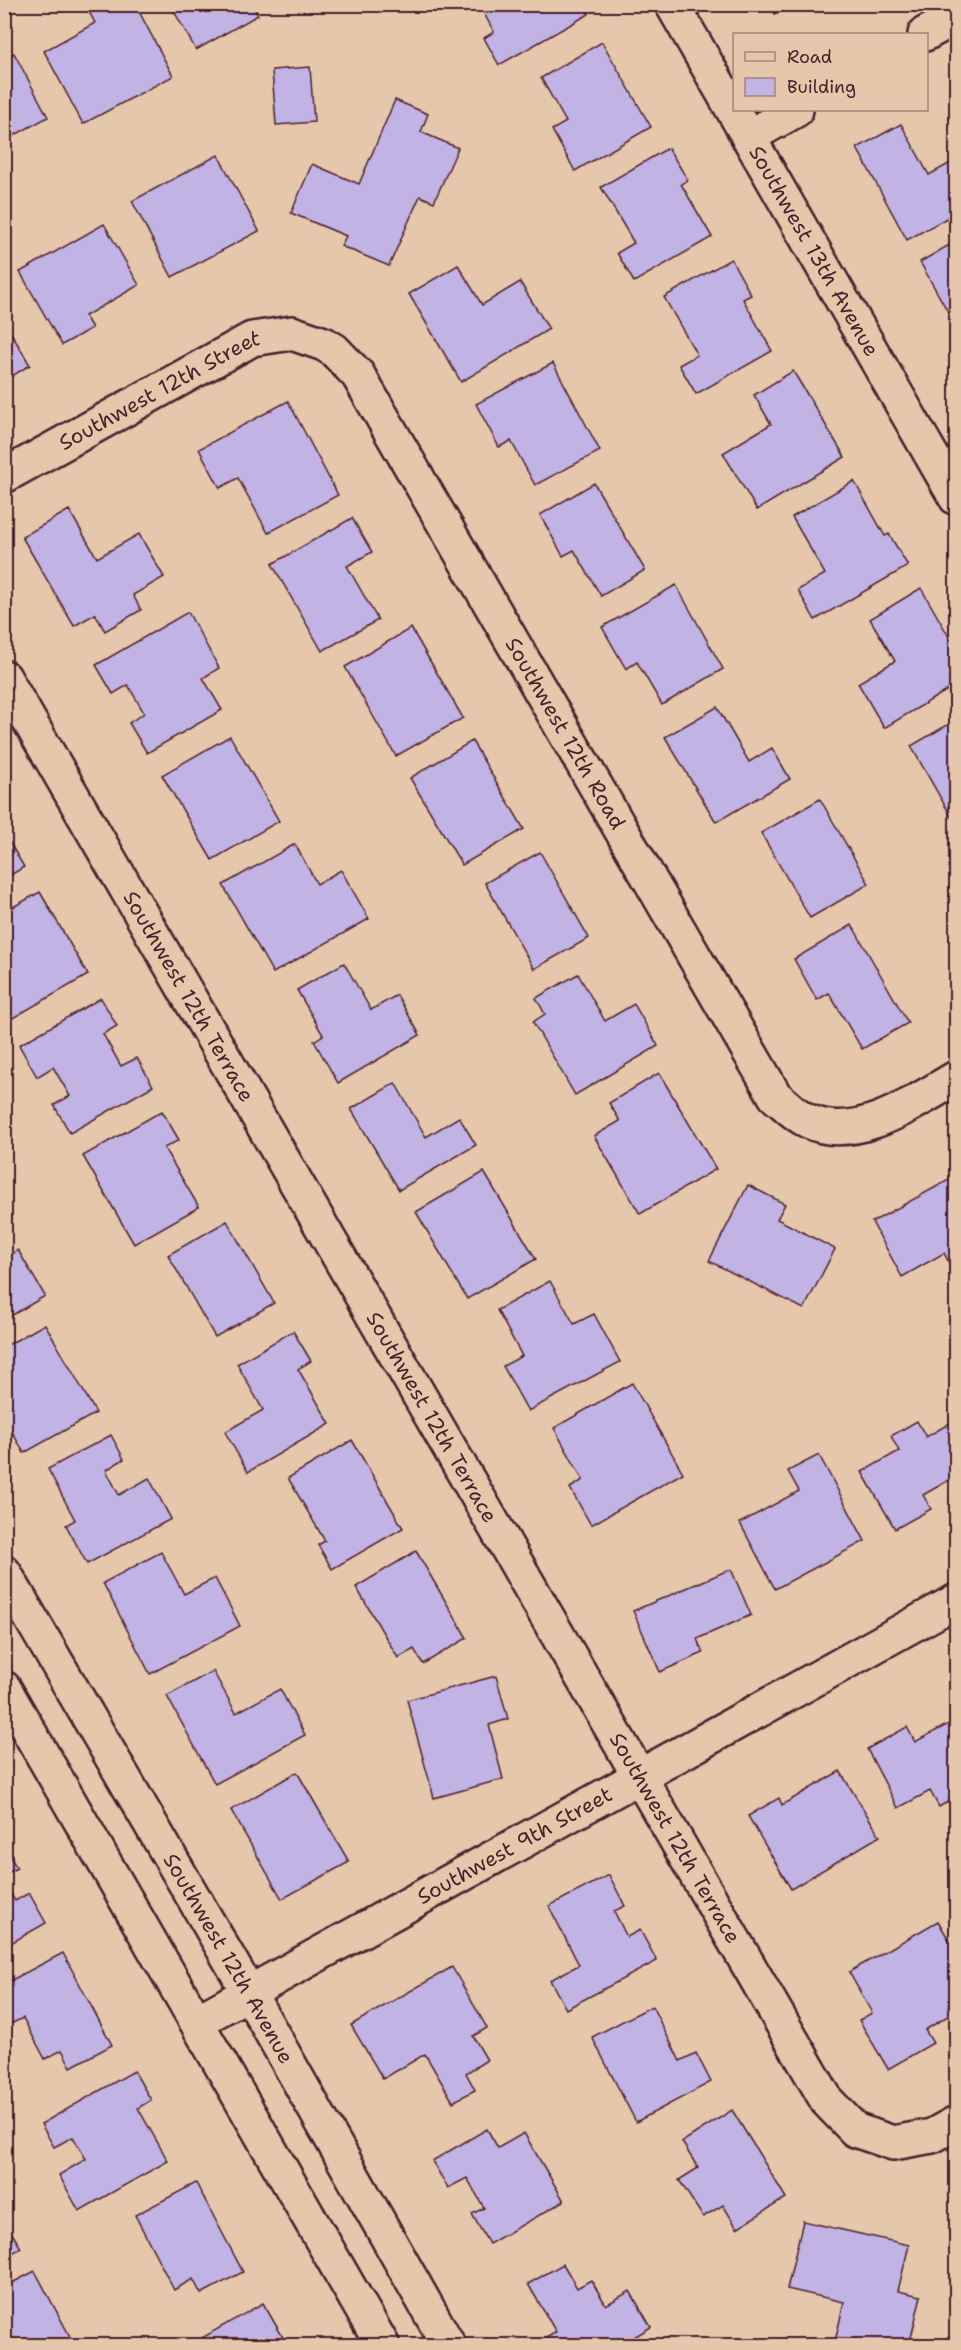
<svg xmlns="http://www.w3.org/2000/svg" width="961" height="2350" viewBox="0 0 961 2350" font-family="'Shantell Sans',sans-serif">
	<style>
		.building { fill: #c1b3e4; stroke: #4a1f2b; stroke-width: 1.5 }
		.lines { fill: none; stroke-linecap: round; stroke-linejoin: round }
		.minor-casing { stroke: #4a1f2b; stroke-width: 38 }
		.minor { stroke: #e5c8ac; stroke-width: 33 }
		.labels { text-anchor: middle; stroke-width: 4.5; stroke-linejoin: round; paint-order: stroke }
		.street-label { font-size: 21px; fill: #4a1f2b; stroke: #e5c8ac }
	</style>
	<rect width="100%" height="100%" fill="#e5c8ac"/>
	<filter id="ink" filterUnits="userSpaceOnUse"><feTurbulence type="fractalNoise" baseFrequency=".0167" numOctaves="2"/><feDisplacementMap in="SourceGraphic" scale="12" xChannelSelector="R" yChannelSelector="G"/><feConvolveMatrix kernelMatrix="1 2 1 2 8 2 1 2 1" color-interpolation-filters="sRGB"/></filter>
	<g filter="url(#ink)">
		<!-- building -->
		<g class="building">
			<polygon points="85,4 135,4 173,76 83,124 44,51 95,23"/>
			<polygon points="170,4 252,4 258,15 196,50"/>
			<polygon points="479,4 583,4 589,14 499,65 484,38 494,32"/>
			<polygon points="770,4 792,4 775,14"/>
			<polygon points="602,42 651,127 575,171 552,130 566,122 541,78"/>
			<polygon points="14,53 48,117 4,141 4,58"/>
			<polygon points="310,67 314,122 276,125 272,70"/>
			<polygon points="395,100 428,114 421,132 458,148 434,202 420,196 389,266 341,246 346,236 291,213 312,164 359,184"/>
			<polygon points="901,124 929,175 956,160 956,213 907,240 857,148"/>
			<polygon points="668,148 688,180 681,184 712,237 634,282 617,253 634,243 601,187"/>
			<polygon points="218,155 259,231 172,277 132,201"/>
			<polygon points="104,224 139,285 85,316 92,328 62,345 20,272"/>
			<polygon points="956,241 956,326 920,262"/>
			<polygon points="731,259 751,295 743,299 772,351 696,394 679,365 697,355 664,297"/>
			<polygon points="458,265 482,305 520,282 549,329 461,382 409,294"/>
			<polygon points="4,321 30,365 4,381"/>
			<polygon points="553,363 600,451 535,485 511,441 499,447 476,404"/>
			<polygon points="793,371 845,457 757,510 723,453 771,424 754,395"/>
			<polygon points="288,401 338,495 268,533 238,478 220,488 199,449"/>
			<polygon points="854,481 885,536 889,534 908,566 815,620 798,590 825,574 792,517"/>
			<polygon points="594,483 645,570 601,596 574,550 563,556 540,515"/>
			<polygon points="69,510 97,558 139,534 164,577 133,595 141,610 105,631 95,614 74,626 22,537"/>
			<polygon points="352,518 372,552 347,566 378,620 322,651 272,564"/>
			<polygon points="676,585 723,669 662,705 637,662 626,669 602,627"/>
			<polygon points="921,588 956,649 956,685 884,728 858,683 895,661 870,619"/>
			<polygon points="188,612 219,668 203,678 222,710 147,753 129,723 144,713 128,685 113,694 96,665"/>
			<polygon points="411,628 463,718 396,756 345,667"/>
			<polygon points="717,707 749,762 772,748 790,779 716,822 665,737"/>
			<polygon points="956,720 956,825 911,746"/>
			<polygon points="230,736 279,821 212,860 162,775"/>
			<polygon points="472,741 524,829 462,865 410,778"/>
			<polygon points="820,799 869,884 810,918 761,833"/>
			<polygon points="4,833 24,867 4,879"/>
			<polygon points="295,844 317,884 341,870 369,919 273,973 223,885"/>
			<polygon points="540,852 589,938 534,969 485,883"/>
			<polygon points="40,892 88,975 4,1023 4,912"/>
			<polygon points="852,925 908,1023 862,1049 829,993 817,1000 794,959"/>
			<polygon points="344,963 371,1010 397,995 420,1035 338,1083 314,1041 323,1035 297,990"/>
			<polygon points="578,974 605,1021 634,1004 658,1046 575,1095 533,1022 545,1014 536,998"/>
			<polygon points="101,998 117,1026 103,1034 121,1066 137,1058 153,1086 70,1133 54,1105 70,1096 53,1067 37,1077 19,1045"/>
			<polygon points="659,1073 716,1169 640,1214 594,1136 620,1121 609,1103"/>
			<polygon points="395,1083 426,1137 459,1117 476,1145 399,1190 351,1109"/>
			<polygon points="162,1111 179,1140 164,1148 199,1207 134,1244 83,1156"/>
			<polygon points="484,1172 536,1259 467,1299 416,1212"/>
			<polygon points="956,1176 956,1264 951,1267 944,1253 902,1277 872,1222"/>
			<polygon points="748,1185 785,1204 777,1219 835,1249 804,1309 709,1261"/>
			<polygon points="227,1221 274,1303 215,1337 168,1255"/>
			<polygon points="18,1250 45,1296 4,1320 4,1259"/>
			<polygon points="550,1281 574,1324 594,1314 620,1362 528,1411 503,1366 522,1356 497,1310"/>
			<polygon points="45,1324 96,1413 24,1453 4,1417 4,1347"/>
			<polygon points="293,1331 311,1361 298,1369 330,1424 248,1472 225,1432 263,1410 237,1364"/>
			<polygon points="632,1383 683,1473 591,1525 570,1488 583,1480 554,1428"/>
			<polygon points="917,1421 926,1437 952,1422 956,1430 956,1476 923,1495 931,1509 895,1529 862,1472 899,1451 891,1436"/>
			<polygon points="111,1435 124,1459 106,1470 119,1495 149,1478 171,1519 87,1564 66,1525 75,1520 48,1469"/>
			<polygon points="352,1440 403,1528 332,1569 318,1545 325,1541 288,1478"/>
			<polygon points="819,1455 865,1541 775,1589 740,1523 799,1491 788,1471"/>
			<polygon points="416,1551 467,1638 423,1664 414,1649 398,1658 356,1587"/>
			<polygon points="161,1552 184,1594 215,1578 240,1626 150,1674 103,1583"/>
			<polygon points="731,1569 751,1615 697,1639 703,1653 660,1672 633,1611"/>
			<polygon points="213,1671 236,1713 280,1689 305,1735 215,1784 167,1696"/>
			<polygon points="496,1676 508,1719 489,1725 503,1779 434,1798 407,1700"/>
			<polygon points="956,1720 956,1797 939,1807 930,1791 898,1808 867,1749 907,1727 915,1742"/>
			<polygon points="840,1771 880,1836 791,1889 748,1816 779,1798 782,1805"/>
			<polygon points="297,1772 349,1862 282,1899 231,1810"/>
			<polygon points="4,1847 17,1868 4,1875"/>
			<polygon points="609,1875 625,1906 614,1911 627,1937 640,1930 657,1961 566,2009 550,1980 579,1965 549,1906"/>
			<polygon points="4,1883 15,1901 29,1893 46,1923 4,1947"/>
			<polygon points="938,1921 956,1952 956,2011 925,2030 933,2043 888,2069 859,2020 872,2013 849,1972"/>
			<polygon points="63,1953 112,2045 71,2067 62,2050 45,2059 23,2018 4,2027 4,1984"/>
			<polygon points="452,1967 487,2028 473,2036 487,2060 466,2073 475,2090 453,2102 425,2054 383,2079 351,2025"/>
			<polygon points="652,2006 680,2061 696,2053 711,2082 636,2122 592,2037"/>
			<polygon points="134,2071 151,2100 138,2108 168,2161 79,2211 59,2175 86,2159 73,2137 54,2147 41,2124"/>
			<polygon points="732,2110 786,2198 737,2228 723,2205 703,2217 679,2180 698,2168 682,2142"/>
			<polygon points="487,2129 498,2148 524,2133 564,2201 489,2244 472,2214 484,2208 467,2178 448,2188 432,2161"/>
			<polygon points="196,2183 243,2272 201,2294 193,2279 174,2290 135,2215"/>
			<polygon points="4,2220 21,2248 4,2258"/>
			<polygon points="803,2221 909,2245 898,2291 921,2296 909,2346 834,2346 844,2302 787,2289"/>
			<polygon points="563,2264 577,2288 591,2280 606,2305 630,2291 651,2327 619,2346 539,2346 538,2343 556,2332 528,2284"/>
			<polygon points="35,2271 75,2346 4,2346 4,2287"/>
			<polygon points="263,2303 288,2346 188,2346"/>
		</g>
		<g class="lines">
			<!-- minor casing -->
			<g class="minor-casing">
				<g id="minor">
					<path id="s1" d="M672 4 956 498"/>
					<polyline points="925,34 956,17"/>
					<polyline points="748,137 796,110"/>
					<path id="s2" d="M4 476 252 339 292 333 324 344 334 350 358 375 775 1096C785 1104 796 1116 808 1121 857 1144 914 1102 956 1078"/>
					<path id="s3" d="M4 677 827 2101 855 2130 893 2143 932 2136 956 2123"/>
					<path id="s4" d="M4 1572 249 1993 449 2346"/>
					<polyline points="4,1688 383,2346"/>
					<path id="s5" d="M198 2021 956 1601"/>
				</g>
			</g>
			<!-- minor -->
			<use href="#minor" class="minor"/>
		</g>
	</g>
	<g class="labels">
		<!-- street labels -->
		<g class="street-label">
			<text dy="7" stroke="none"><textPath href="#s1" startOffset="285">Southwest 13th Avenue</textPath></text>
			<text dy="7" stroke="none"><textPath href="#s2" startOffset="178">Southwest 12th Street</textPath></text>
			<text dy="7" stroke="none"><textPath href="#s2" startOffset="818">Southwest 12th Road</textPath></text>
			<text dy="7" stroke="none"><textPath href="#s3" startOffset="369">Southwest 12th Terrace</textPath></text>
			<text dy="7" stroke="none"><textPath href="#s3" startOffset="855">Southwest 12th Terrace</textPath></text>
			<text dy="7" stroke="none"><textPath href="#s3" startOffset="1341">Southwest 12th Terrace</textPath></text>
			<text dy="7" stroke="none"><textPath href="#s5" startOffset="362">Southwest 9th Street</textPath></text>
			<text dy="7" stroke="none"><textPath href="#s4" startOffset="447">Southwest 12th Avenue</textPath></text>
		</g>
	</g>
	<!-- margin -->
	<rect width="961" height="2350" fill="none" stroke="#e5c8ac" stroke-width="24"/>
	<rect x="12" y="12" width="937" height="2326" fill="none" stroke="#4a1f2b" stroke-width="2" filter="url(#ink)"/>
	<!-- legend -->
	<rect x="733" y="33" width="195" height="78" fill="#e5c8ac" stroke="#a78478" stroke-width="1.5"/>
	<rect x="745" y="52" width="30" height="9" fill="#e5c8ac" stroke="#a78478" stroke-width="1.5"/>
	<text x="787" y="63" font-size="18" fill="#4a1f2b">Road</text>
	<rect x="745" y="78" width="30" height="18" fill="#c1b3e4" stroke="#a78478" stroke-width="1.5"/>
	<text x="787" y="93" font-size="18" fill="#4a1f2b">Building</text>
</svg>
